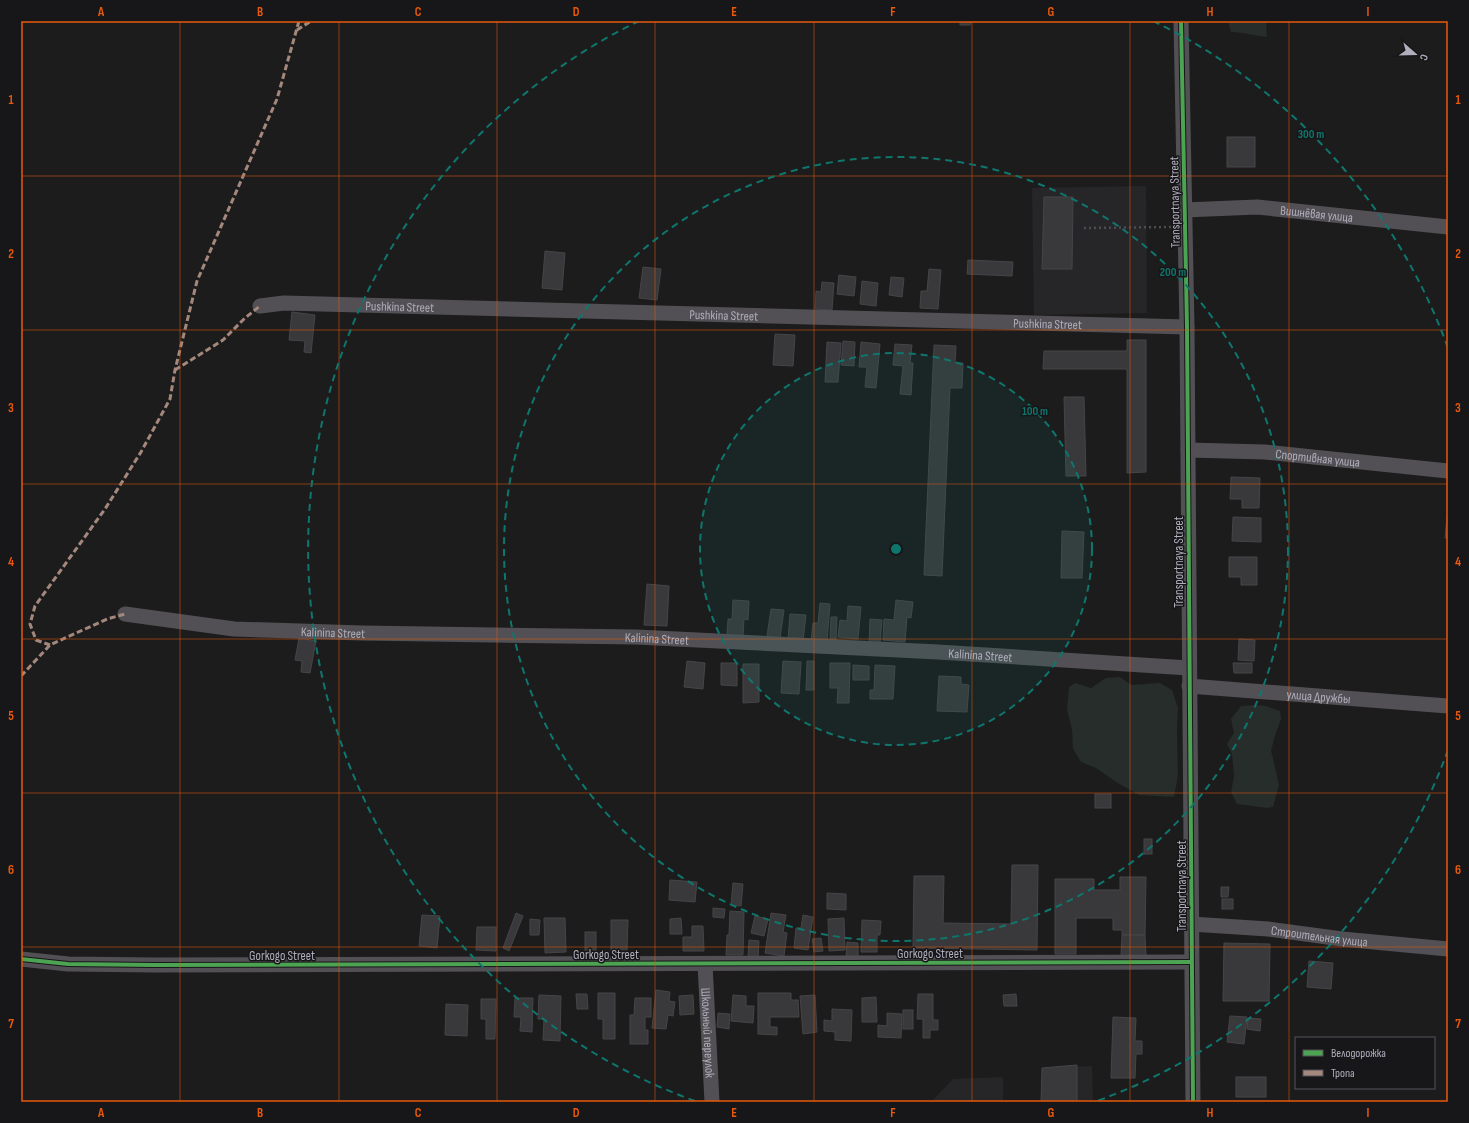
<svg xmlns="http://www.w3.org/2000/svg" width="1469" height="1123" viewBox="0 0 1469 1123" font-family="'Sofia Sans Condensed',sans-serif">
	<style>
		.built { fill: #262628 }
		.green { fill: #262d2a }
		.building { fill: #39393b; stroke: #464448 }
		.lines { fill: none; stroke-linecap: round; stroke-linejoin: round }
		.path { stroke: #4d4c50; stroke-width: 2.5; stroke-dasharray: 2 3; stroke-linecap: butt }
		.minor { stroke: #525055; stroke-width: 15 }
		.quiet { stroke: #a5887d; stroke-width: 3; stroke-dasharray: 6 3; stroke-linecap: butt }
		.cycleway-casing { stroke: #171618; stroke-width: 6 }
		.cycleway { stroke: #4ca352; stroke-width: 4 }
		.grid { fill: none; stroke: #e8590c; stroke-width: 1; stroke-opacity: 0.55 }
		.ring { fill: none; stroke: #0f766e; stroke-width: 2; stroke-dasharray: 7 5 }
		.labels { text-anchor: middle; stroke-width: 3; stroke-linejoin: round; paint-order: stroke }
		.street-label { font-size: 13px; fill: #b0aebc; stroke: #171618 }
		.centre { fill: #0f766e; stroke: #171618; stroke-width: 2 }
		.ring-label { font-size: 12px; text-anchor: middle; font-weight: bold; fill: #0f766e; stroke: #171618; stroke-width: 3; stroke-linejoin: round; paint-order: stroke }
		.neatline { fill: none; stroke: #e8590c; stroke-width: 1.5 }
		.grid-label { font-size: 13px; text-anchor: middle; font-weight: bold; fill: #e8590c }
	</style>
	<rect width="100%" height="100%" fill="#1c1c1c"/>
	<!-- built -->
	<g class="built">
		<polygon points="1146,186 1147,313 1034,315 1032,188"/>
		<polygon points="1092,1066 1093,1102 1043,1102 1042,1068"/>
		<polygon points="1003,1077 1003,1102 931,1102 953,1079"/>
	</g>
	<!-- green -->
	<g class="green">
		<path d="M1228 21H1266L1267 37C1254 36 1243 32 1231 32Z"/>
		<polygon points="1120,677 1131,685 1160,683 1172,690 1178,708 1177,732 1178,775 1174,797 1139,795 1116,782 1096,768 1081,762 1073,749 1072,729 1067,710 1069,687 1075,683 1091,688 1106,678"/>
		<polygon points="1258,705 1266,706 1280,711 1281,719 1275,736 1271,750 1279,785 1273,807 1267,808 1237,804 1231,792 1234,776 1232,754 1227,744 1234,733 1231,719 1241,706"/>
	</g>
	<!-- building -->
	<g class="building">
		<polygon points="960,21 971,21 970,25 960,25"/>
		<rect x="1227" y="137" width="28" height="30"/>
		<polygon points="1044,197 1073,197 1072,269 1042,269"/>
		<polygon points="545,251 565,253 562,290 542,288"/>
		<polygon points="968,260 1013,262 1012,276 967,274"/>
		<polygon points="643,267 661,269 657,300 639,298"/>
		<polygon points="929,269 941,270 938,309 920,308 921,291 927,291"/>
		<polygon points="839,275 856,277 854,296 837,294"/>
		<polygon points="891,277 904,278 902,297 889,295"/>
		<polygon points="862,281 878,283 876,306 860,304"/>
		<polygon points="822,282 834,283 832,310 815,309 816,291 821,292"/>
		<polygon points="292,312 315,315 311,353 304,352 305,341 289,340"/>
		<polygon points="775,334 795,335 793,366 773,365"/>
		<polygon points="1127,340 1146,340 1146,472 1127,473 1127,369 1043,369 1044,351 1127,351"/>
		<polygon points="843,341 855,342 854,366 841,365"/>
		<polygon points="827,342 841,343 838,382 825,382"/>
		<polygon points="861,342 880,344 876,388 865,387 867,367 859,367"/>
		<polygon points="895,344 912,345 910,363 913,363 911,395 900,394 903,366 893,365"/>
		<polygon points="934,345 956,346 955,363 963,363 962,388 950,388 942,576 924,575"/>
		<polygon points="1064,397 1084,397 1086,476 1066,476"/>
		<polygon points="1231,477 1260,478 1259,508 1242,508 1242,499 1230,499"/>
		<polygon points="1447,516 1448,516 1448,538 1445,538"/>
		<polygon points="1233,517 1261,518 1261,542 1232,541"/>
		<polygon points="1062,531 1084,532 1082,578 1061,578"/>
		<polygon points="1229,557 1257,557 1257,585 1241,585 1241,577 1229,577"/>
		<polygon points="647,584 669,586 667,626 644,625"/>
		<polygon points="733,600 749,601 748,620 744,619 743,636 727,635 728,619 732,619"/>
		<polygon points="896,600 913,602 911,618 907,617 905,642 883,640 884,619 894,620"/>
		<polygon points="820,603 830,604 827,642 811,641 813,623 818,623"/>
		<polygon points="848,606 861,607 858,639 838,637 840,620 847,621"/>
		<polygon points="771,609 784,610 780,638 767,636"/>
		<polygon points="790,614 806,615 803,641 788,639"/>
		<polygon points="831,617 837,617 836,640 830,639"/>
		<polygon points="870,619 882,620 880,643 869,643"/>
		<polygon points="299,638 316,641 310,673 301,672 302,661 295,660"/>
		<polygon points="1239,639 1255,640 1254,661 1238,660"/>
		<polygon points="687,661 705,663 703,689 684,687"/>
		<polygon points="783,661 801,662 799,694 781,693"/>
		<polygon points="807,661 814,661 814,690 806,690"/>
		<polygon points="721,663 737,663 737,686 721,685"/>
		<polygon points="830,663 850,663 849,703 837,703 838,688 830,688"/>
		<polygon points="1233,663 1252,663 1252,673 1234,673"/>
		<polygon points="743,664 759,664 759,702 743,703"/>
		<polygon points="853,665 869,666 869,680 853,680"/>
		<polygon points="875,665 895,666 893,699 870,699 870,690 874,690"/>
		<polygon points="939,676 961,677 961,684 969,685 967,712 937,711"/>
		<rect x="1095" y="794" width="16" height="14"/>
		<rect x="1144" y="839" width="8" height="15"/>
		<polygon points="1012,865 1038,865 1037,950 913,948 914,876 944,876 943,923 1011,924"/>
		<polygon points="1120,877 1146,877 1145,935 1122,935 1122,930 1113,930 1113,918 1076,918 1076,954 1055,954 1055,879 1094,879 1094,890 1120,890"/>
		<polygon points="670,880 697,882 695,902 669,900"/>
		<polygon points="733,883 743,884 741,906 731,905"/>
		<polygon points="1221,887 1229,887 1228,897 1221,897"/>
		<polygon points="827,893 846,894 846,910 827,909"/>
		<rect x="1222" y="899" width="11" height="10"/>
		<polygon points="713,908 725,909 724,918 713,917"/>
		<polygon points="730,911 744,912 743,955 726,955 727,935 729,935"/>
		<polygon points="516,913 523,916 509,951 503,948"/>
		<polygon points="771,913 786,915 783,932 787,933 784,956 765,953"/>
		<polygon points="422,915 440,916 437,948 419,946"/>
		<polygon points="803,915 813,917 808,950 794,948 796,928 801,928"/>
		<polygon points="755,916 768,919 764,936 751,933"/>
		<polygon points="544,918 565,918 566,952 545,953"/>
		<polygon points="681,918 682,934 670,934 670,919"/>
		<polygon points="844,918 845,950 829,951 828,919"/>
		<polygon points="530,919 540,920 539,935 530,935"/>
		<polygon points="611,920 628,920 627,950 611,950"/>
		<polygon points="862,920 881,921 880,935 877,935 877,952 861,952"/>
		<polygon points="692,926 703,926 704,951 683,951 683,937 692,937"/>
		<polygon points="477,927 496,927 496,951 476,950"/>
		<rect x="585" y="932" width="11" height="19"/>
		<polygon points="1122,935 1145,935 1146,956 1121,956"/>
		<polygon points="821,938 823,951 814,952 812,939"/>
		<polygon points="749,940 759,941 758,958 748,957"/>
		<polygon points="847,942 858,943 858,958 846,957"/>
		<polygon points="1224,943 1270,944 1269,1001 1223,1001"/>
		<polygon points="1309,961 1333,963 1331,989 1307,987"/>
		<polygon points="656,990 670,992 669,1001 675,1002 673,1016 668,1015 666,1029 652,1028"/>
		<polygon points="598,993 615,993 615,1039 603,1039 603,1019 598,1019"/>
		<polygon points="758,993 791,993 791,1000 798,1000 799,1017 770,1017 770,1027 777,1027 777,1035 758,1034"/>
		<polygon points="576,994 587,994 588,1009 577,1009"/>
		<polygon points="918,994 933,994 933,1020 938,1020 938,1030 930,1030 930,1038 923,1038 923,1019 917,1019"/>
		<polygon points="1016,994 1017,1006 1004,1006 1003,995"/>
		<polygon points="539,995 561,996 560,1041 543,1040 544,1019 538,1019"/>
		<polygon points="693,995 694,1014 680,1015 679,996"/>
		<polygon points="733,995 746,996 746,1006 754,1006 753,1023 731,1021"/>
		<polygon points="815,995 817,1032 803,1034 800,996"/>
		<polygon points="876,997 877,1022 862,1022 862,998"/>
		<polygon points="515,998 533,998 532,1032 520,1031 521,1017 514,1017"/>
		<polygon points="635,998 651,998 651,1017 645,1017 645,1030 648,1030 648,1044 630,1044 630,1015 634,1015"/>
		<polygon points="481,999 496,999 495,1039 486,1039 486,1019 481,1019"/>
		<polygon points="446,1004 468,1005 467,1036 445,1035"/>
		<polygon points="832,1009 852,1010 851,1041 835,1040 835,1032 824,1031 824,1020 832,1021"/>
		<rect x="903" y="1010" width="10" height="19"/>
		<polygon points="718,1013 730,1014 729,1029 717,1027"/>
		<polygon points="887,1013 902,1014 901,1038 878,1037 878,1025 887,1026"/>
		<polygon points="1230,1016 1247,1017 1244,1044 1227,1042"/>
		<polygon points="1113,1017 1136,1018 1135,1041 1142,1041 1142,1054 1136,1054 1135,1078 1111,1078"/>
		<polygon points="1248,1018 1261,1019 1260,1031 1247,1029"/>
		<polygon points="1077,1065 1077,1102 1041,1102 1042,1068"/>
		<rect x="1236" y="1077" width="30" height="20"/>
	</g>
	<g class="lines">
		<!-- path -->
		<polyline class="path" points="1084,228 1172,227"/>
		<!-- minor -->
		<g class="minor">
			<polyline points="1181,21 1187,327 1193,1102"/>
			<path id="s1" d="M1184 210 1257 207 1448 227"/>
			<path id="s2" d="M260 306 284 303 1187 327"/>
			<path id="s3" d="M1188 450 1265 452 1448 471"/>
			<path id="s4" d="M125 614 234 629 362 633 636 637 938 652 1189 668"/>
			<path id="s5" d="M1189 686 1448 706"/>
			<path id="s6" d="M1191 924 1268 929 1342 939 1448 949"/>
			<polyline points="21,959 68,964 155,965 1191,962"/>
			<path id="s7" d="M705 964 712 1102"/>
		</g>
		<!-- quiet -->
		<g class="quiet">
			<polyline points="297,30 311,21"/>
			<polyline points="175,370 223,340 245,318 260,306"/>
			<polyline points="50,645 36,640 30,624 35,606 105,509 141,452 170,399 175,370 197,281 277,99 299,21"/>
			<polyline points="21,676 50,645 107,619 125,614"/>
		</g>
		<!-- cycleway casing -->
		<g class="cycleway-casing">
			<g id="cycleway">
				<polyline points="1181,21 1187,327 1193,1102"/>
				<polyline points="21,959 68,964 155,965 1191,962"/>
			</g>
		</g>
		<!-- cycleway -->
		<use href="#cycleway" class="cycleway"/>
	</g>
	<!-- grid -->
	<path class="grid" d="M180 21V1102M339 21V1102M497 21V1102M655 21V1102M814 21V1102M972 21V1102M1130 21V1102M1289 21V1102M21 176H1448M21 330H1448M21 484H1448M21 639H1448M21 793H1448M21 947H1448"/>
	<!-- distance rings -->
	<circle cx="896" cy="549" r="196" fill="#0f766e" fill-opacity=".12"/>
	<g class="ring">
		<circle cx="896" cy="549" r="196"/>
		<circle cx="896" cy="549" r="392"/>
		<path d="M1448 750A587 587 0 0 1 1097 1101M695 1101A587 587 0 0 1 639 21M1153 21A587 587 0 0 1 1448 348"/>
	</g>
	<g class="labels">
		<!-- street labels -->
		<g class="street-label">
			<text transform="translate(1174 202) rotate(-91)" y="5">Transportnaya Street</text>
			<text dy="5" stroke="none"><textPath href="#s1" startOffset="133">Вишнёвая улица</textPath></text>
			<text dy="5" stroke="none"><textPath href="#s2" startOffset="140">Pushkina Street</textPath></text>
			<text dy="5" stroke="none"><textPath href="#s2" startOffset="464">Pushkina Street</textPath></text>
			<text dy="5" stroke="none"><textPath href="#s2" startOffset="788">Pushkina Street</textPath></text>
			<text dy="5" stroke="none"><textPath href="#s3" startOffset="130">Спортивная улица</textPath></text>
			<text transform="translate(1178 562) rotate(-90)" y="5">Transportnaya Street</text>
			<text dy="5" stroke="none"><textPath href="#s4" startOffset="209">Kalinina Street</textPath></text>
			<text dy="5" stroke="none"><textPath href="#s4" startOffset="533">Kalinina Street</textPath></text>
			<text dy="5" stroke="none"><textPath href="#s4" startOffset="857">Kalinina Street</textPath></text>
			<text dy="5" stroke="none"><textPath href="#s5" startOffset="130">улица Дружбы</textPath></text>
			<text transform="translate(1181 886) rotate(-90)" y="5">Transportnaya Street</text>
			<text dy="5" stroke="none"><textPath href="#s6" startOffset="129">Строительная улица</textPath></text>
			<text x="930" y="958">Gorkogo Street</text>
			<text x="606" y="959">Gorkogo Street</text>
			<text x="282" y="960">Gorkogo Street</text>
			<text dy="5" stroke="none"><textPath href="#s7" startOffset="69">Школьный переулок</textPath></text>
		</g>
	</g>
	<circle cx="896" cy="549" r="6" class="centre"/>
	<g class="ring-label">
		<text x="1311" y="138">300 m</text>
		<text x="1173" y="276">200 m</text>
		<text x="1035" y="415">100 m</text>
	</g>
	<!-- border -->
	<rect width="1469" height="1123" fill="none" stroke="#171618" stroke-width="44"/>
	<!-- legend -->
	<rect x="1295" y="1037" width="140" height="52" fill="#171618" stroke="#54535a"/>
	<rect x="1303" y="1050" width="20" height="6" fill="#4ca352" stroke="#54535a"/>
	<text x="1331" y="1057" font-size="12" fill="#b0aebc">Велодорожка</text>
	<rect x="1303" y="1070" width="20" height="6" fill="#a5887d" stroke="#54535a"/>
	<text x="1331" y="1077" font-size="12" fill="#b0aebc">Тропа</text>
	<!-- north arrow -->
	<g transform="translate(1415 54) rotate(110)" stroke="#171618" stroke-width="3" paint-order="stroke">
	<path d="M0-3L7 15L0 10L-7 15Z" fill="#b0aebc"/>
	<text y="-6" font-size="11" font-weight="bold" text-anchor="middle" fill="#b0aebc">С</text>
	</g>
	<rect x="22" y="22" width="1425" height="1079" class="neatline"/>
	<g class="grid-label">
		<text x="101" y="16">A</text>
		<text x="260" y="16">B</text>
		<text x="418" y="16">C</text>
		<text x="576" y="16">D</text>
		<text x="734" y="16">E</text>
		<text x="893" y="16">F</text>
		<text x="1051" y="16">G</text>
		<text x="1210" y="16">H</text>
		<text x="1368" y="16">I</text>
		<text x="11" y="104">1</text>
		<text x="1458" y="104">1</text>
		<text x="11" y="258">2</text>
		<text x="1458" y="258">2</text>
		<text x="11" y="412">3</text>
		<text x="1458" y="412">3</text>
		<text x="11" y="566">4</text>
		<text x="1458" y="566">4</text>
		<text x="11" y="720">5</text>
		<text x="1458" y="720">5</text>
		<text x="11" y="874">6</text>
		<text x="1458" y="874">6</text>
		<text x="11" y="1028">7</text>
		<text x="1458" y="1028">7</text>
		<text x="101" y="1117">A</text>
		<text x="260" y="1117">B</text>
		<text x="418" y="1117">C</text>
		<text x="576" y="1117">D</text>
		<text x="734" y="1117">E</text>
		<text x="893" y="1117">F</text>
		<text x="1051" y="1117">G</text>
		<text x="1210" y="1117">H</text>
		<text x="1368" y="1117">I</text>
	</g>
</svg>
